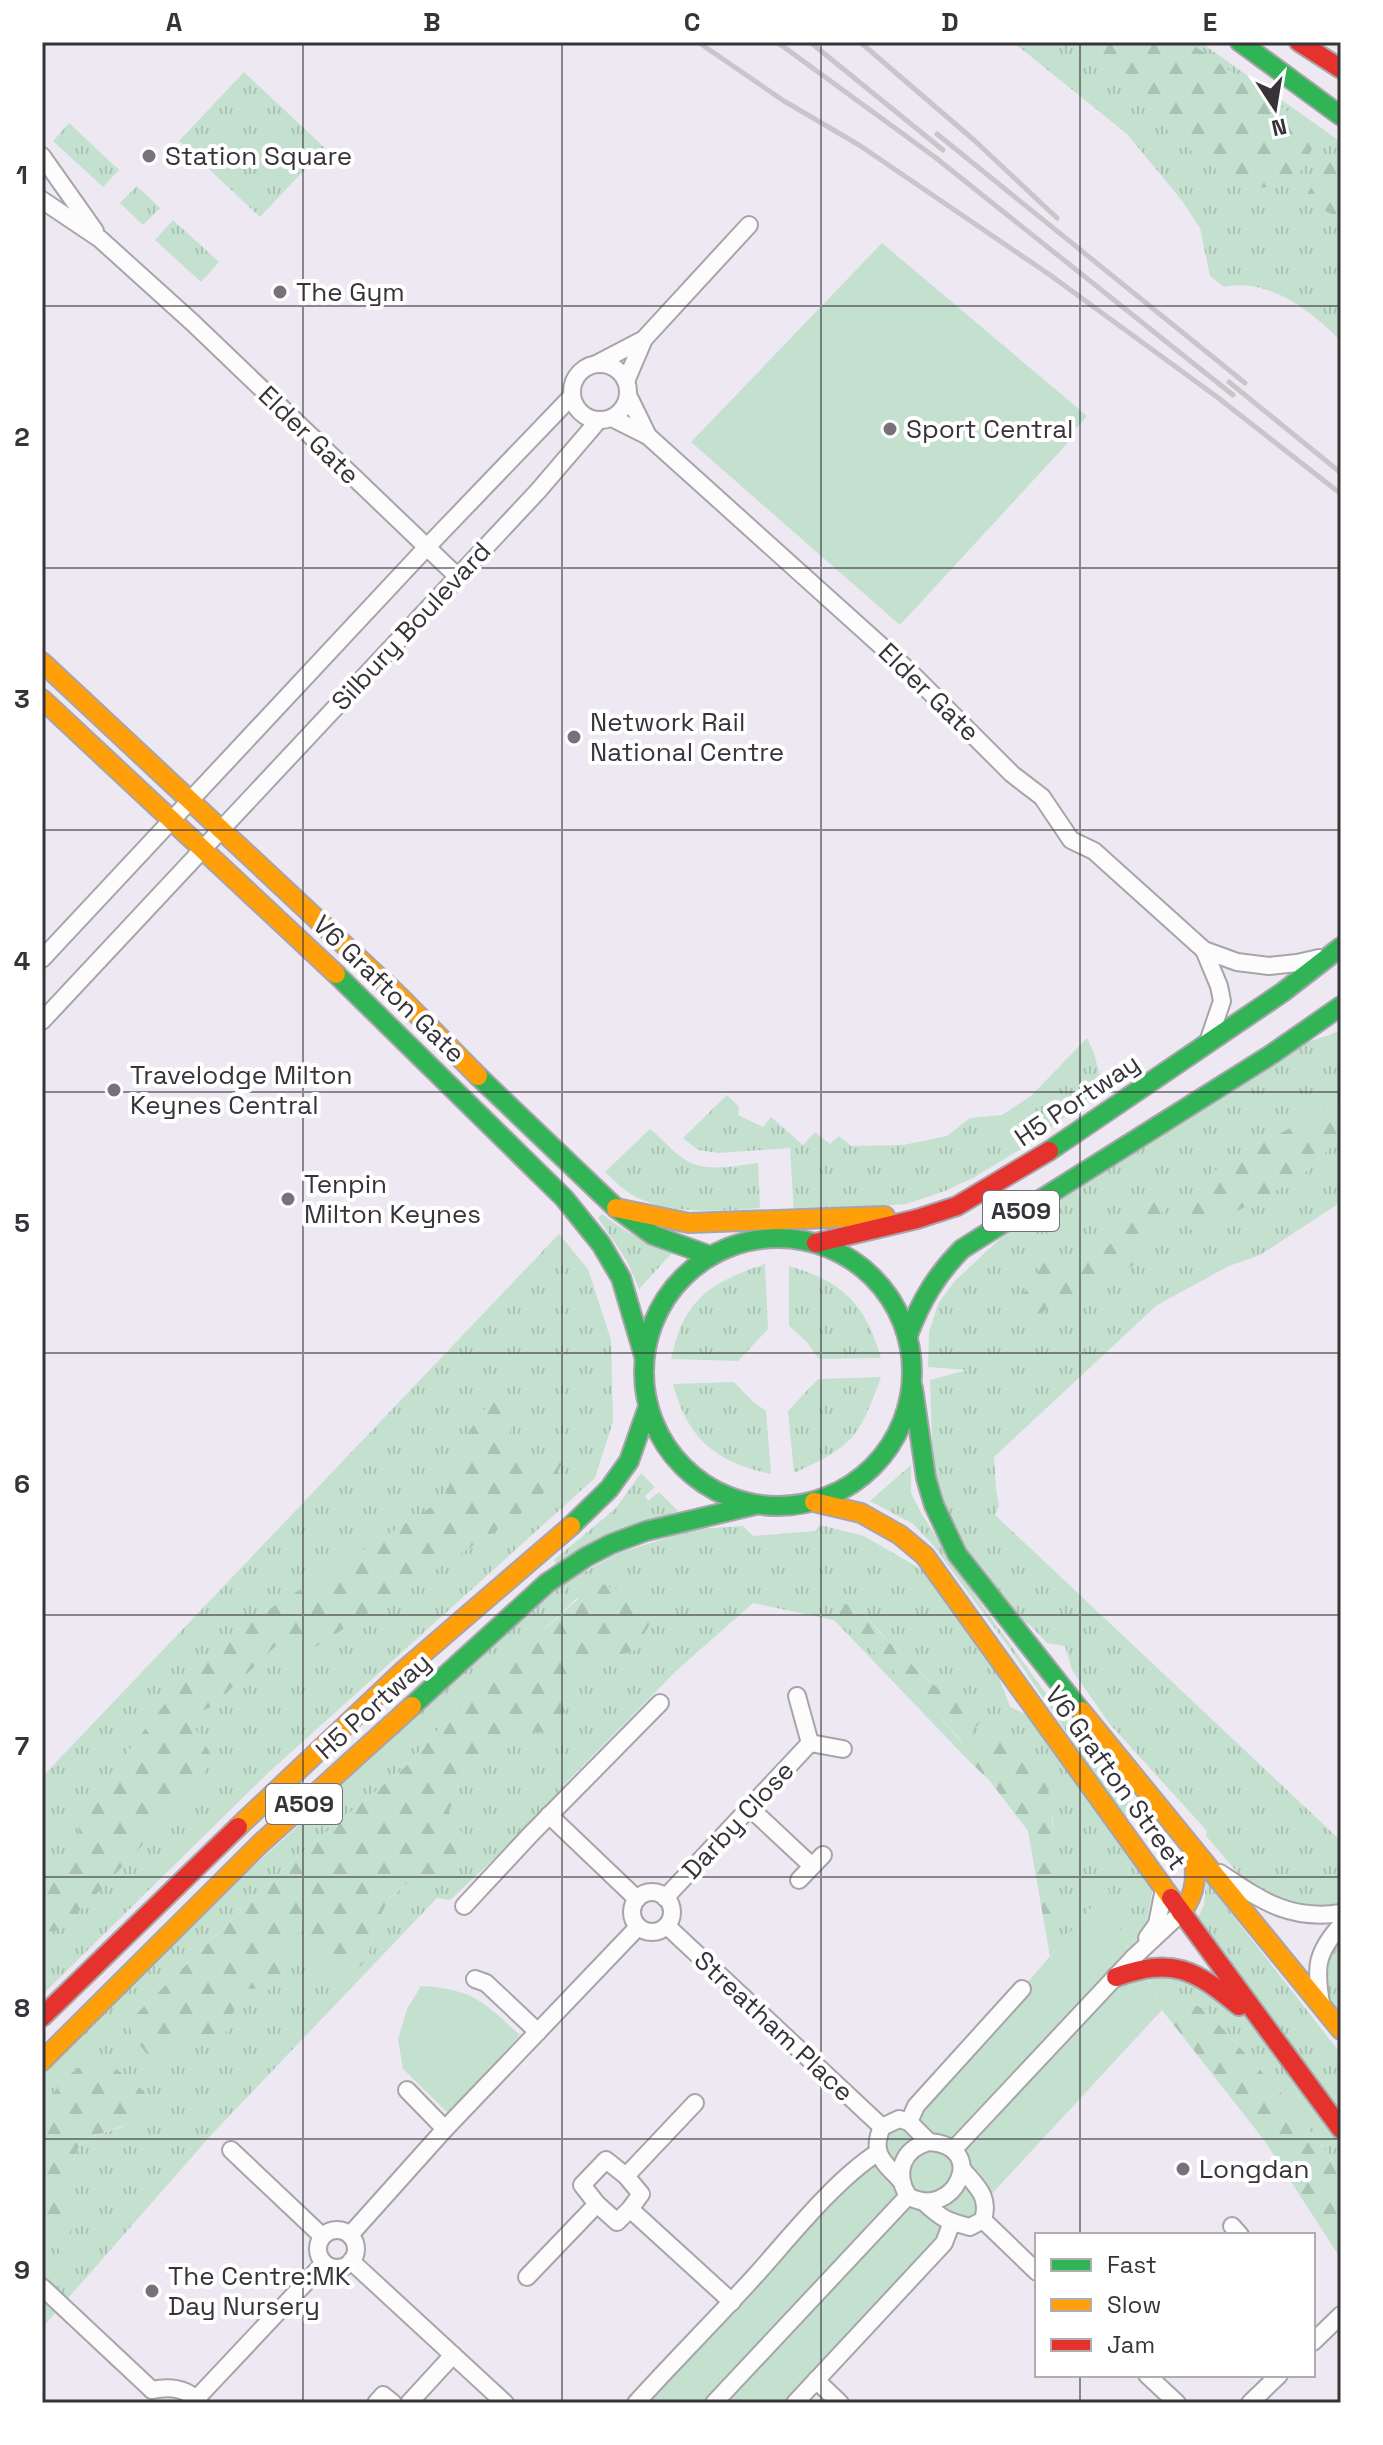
<svg xmlns="http://www.w3.org/2000/svg" width="1383" height="2445" viewBox="0 0 1383 2445" font-family="'Space Grotesk',sans-serif">
	<style>
		.grass { fill: url(#grass-tufts); fill-rule: evenodd }
		.forest { fill: url(#forest-firs) }
		.park { fill: #c4e1d0 }
		.lines { fill: none; stroke-linecap: round; stroke-linejoin: round }
		.street-casing { stroke: #a7a4aa; stroke-width: 20 }
		.fast-casing { stroke: #a7a4aa; stroke-width: 22 }
		.slow-casing { stroke: #a7a4aa; stroke-width: 22 }
		.jam-casing { stroke: #a7a4aa; stroke-width: 22 }
		.street { stroke: #fcfcfd; stroke-width: 16 }
		.fast { stroke: #30b455; stroke-width: 18 }
		.slow { stroke: #ff9f0a; stroke-width: 18 }
		.jam { stroke: #e5322d; stroke-width: 18 }
		.rail { stroke: #c8c6c8; stroke-width: 5 }
		.grid { fill: none; stroke: #363339; stroke-width: 2; stroke-opacity: 0.55 }
		.poi-dot { fill: #76727a; stroke: #fff; stroke-width: 3 }
		.labels { text-anchor: middle; stroke-width: 8; stroke-linejoin: round; paint-order: stroke }
		.shield { fill: #fff; stroke: #727074; stroke-width: 2 }
		.shield-label { font-size: 24px; font-weight: bold; fill: #363339 }
		.poi-label { font-size: 26px; fill: #363339; stroke: #fff; text-anchor: start }
		.street-label { font-size: 26px; fill: #363339; stroke: #fff }
		.neatline { fill: none; stroke: #363339; stroke-width: 3 }
		.grid-label { font-size: 26px; text-anchor: middle; font-weight: bold; fill: #363339 }
	</style>
	<defs>
		<pattern id="grass-tufts" width="24" height="20" patternUnits="userSpaceOnUse" patternTransform="scale(2)"><rect width="24" height="20" fill="#c4e1d0"/><path d="M3 7l-1-3M5 7V3M7 7l1-3M15 17l-1-3M17 17v-4M19 17l1-3" fill="none" stroke="#a9c2b3"/></pattern>
		<pattern id="forest-firs" width="22" height="20" patternUnits="userSpaceOnUse" patternTransform="scale(2)"><rect width="22" height="20" fill="#c4e1d0"/><path d="M5 1l3.5 6h-7zM16 11l3.5 6h-7z" fill="#a9c2b3"/></pattern>
	</defs>
	<rect width="100%" height="100%" fill="#ede8f2"/>
	<!-- grass -->
	<g class="grass">
		<path d="M1013 42H1200L1341 142V341C1311 311 1269 277 1224 287L1210 276 1200 228 1183 202 1127 134Z"/>
		<polygon points="244,72 325,148 260,217 179,141"/>
		<polygon points="69,123 119,170 103,187 53,141"/>
		<polygon points="137,186 160,208 143,225 120,203"/>
		<polygon points="173,220 219,262 201,282 155,240"/>
		<path d="M1341 1031V1099L1295 1126 1187 1222 1194 1233 1299 1178 1341 1137V1202L1260 1255 1229 1266 1157 1305 994 1457 996 1489 999 1506 995 1515 1341 1841V1913L1264 1903 1206 1836 1207 1831 1109 1723 1072 1670 1065 1646 1047 1643 1030 1625 1001 1609 934 1505 930 1380 967 1370 928 1367 929 1332 938 1304 954 1282 1048 1193 1272 1054ZM1161 1191 1170 1197 1134 1265 1100 1281 1046 1260 1099 1257 1127 1223Z"/>
		<polygon points="1087,1038 1094,1053 1100,1076 1092,1095 1031,1143 973,1178 945,1191 906,1204 794,1213 790,1148 719,1153 698,1150 683,1138 727,1095 739,1107 738,1115 763,1127 771,1117 803,1145 815,1132 830,1144 839,1136 851,1146 903,1145 947,1136 970,1118 1002,1115 1031,1096"/>
		<path d="M650 1129C661 1138 672 1151 684 1159 704 1173 735 1166 758 1163L760 1208C719 1211 665 1216 629 1193 620 1187 613 1179 605 1172Z"/>
		<path d="M602 1214C624 1231 646 1243 673 1252L639 1289 627 1261 598 1218Z"/>
		<polygon points="559,1234 588,1269 611,1340 613,1421 595,1478 267,1774 42,1995 42,1777"/>
		<path d="M765 1264 768 1329 738 1361 671 1359C684 1299 709 1283 765 1264Z"/>
		<path d="M789 1266C843 1281 866 1305 881 1358L819 1359 806 1341 789 1326Z"/>
		<path d="M881 1377C859 1437 854 1446 794 1473L788 1411 818 1379Z"/>
		<path d="M734 1382 753 1402 766 1411 771 1474C716 1462 688 1440 673 1384Z"/>
		<polygon points="911,1465 911,1493 921,1513 976,1597 1036,1680 1117,1787 1136,1809 1124,1818 1013,1653 933,1545 913,1524 870,1501"/>
		<polygon points="641,1473 655,1487 645,1496 648,1501 659,1492 678,1511 557,1565 554,1560 616,1508"/>
		<path d="M820 1525 864 1536 945 1583 985 1640 1010 1707 1046 1723 1155 1877 1146 1926 1130 1949 1124 1943 1107 1889 1050 1956 1053 1818 995 1722 967 1759 834 1620 753 1603 676 1671 564 1785 557 1800 450 1900 437 1898 213 2133 42 2328V2224L64 2256 75 2220 66 2176 82 2140 125 2126 42 2114V2061L556 1588 616 1554 695 1529 743 1526 753 1536 815 1531ZM577 1598 635 1650 600 1663 578 1685 554 1733 529 1732 482 1752 460 1780 449 1812 463 1835 388 1900 374 1930 367 1960 327 1971 302 1929 243 1988 223 2039 191 2036 128 2022 294 1859 406 1766 441 1727ZM860 1609C895 1651 935 1690 980 1721L962 1743 934 1710 891 1668Z"/>
		<polygon points="1206,1881 1341,2054 1341,2111 1197,1919 1204,1905"/>
		<polygon points="1341,1925 1341,2030 1321,2003 1319,1957"/>
		<polygon points="1143,1968 1172,1968 1268,2029 1341,2129 1341,2171 1282,2094 1205,2009 1153,1988"/>
	</g>
	<!-- forest -->
	<g class="forest">
		<polygon points="1072,42 1189,42 1320,134 1293,185 1257,188 1226,176 1182,144 1142,105 1109,65"/>
		<polygon points="1334,155 1341,159 1341,219 1304,200 1321,169"/>
		<polygon points="1341,1099 1341,1137 1299,1178 1194,1234 1187,1222 1214,1171"/>
		<polygon points="1162,1190 1170,1198 1134,1265 1021,1323 1009,1320 1020,1299 1046,1260 1099,1257 1127,1223"/>
		<polygon points="493,1397 518,1404 509,1440 525,1469 563,1461 551,1485 516,1518 309,1651 296,1659 280,1642 214,1705 189,1718 213,1758 185,1800 86,1905 56,1931 42,1932 42,1884 83,1855 78,1824 113,1770 198,1662 255,1618 444,1499 468,1433"/>
		<polygon points="597,1582 660,1606 635,1650 600,1663 578,1685 554,1733 529,1732 482,1752 460,1780 449,1812 463,1835 466,1854 430,1885 406,1884 388,1900 374,1930 367,1960 344,1982 327,1971 302,1929 285,1946 291,1964 271,1990 243,1988 223,2040 191,2036 156,2065 133,2037 128,2022 294,1859 406,1766 441,1727 509,1661"/>
		<polygon points="837,1601 860,1609 880,1633 925,1678 981,1721 963,1743 934,1710 842,1622"/>
		<path d="M995 1722C1009 1735 1028 1749 1039 1766 1062 1802 1051 1910 1050 1956L1028 1831 989 1780 967 1759Z"/>
		<polygon points="1153,1988 1205,2009 1282,2094 1341,2171 1341,2259 1264,2140 1162,2010"/>
		<polygon points="97,2054 144,2091 151,2116 82,2140 66,2176 75,2220 64,2257 42,2224 42,2114 61,2081"/>
	</g>
	<!-- park -->
	<g class="park">
		<polygon points="882,243 1087,416 1073,432 1075,435 900,625 691,442"/>
		<polygon points="1108,1888 1124,1942 1153,1988 1162,2010 798,2403 638,2403 1022,1989"/>
		<path d="M421 1986C474 1989 483 2002 520 2035L448 2113 403 2069 398 2039 407 2009Z"/>
	</g>
	<g class="lines">
		<!-- street casing -->
		<g class="street-casing">
			<g id="street">
				<polyline points="42,156 95,231"/>
				<polyline points="42,200 100,239 193,323 457,576"/>
				<polyline points="598,363 644,339 749,225"/>
				<circle cx="600" cy="392" r="28"/>
				<polyline points="626,381 644,339"/>
				<polyline points="628,395 648,436"/>
				<polyline points="612,418 648,436 909,671 1012,774 1042,797 1071,840 1094,851 1204,950 1237,962 1269,966 1297,963 1319,958"/>
				<polyline points="1204,950 1219,986 1222,1001 1208,1042"/>
				<polyline points="42,959 426,548 572,396"/>
				<polyline points="42,1021 538,491 598,421"/>
				<polyline points="797,1696 810,1743 843,1749"/>
				<polyline points="750,1808 812,1866"/>
				<polyline points="549,1815 637,1899"/>
				<path d="M1220 1873C1261 1900 1289 1921 1341 1913"/>
				<polyline points="799,1880 823,1855"/>
				<circle cx="652" cy="1912" r="20"/>
				<polyline points="665,1898 810,1743"/>
				<polyline points="464,1906 531,1834 660,1703"/>
				<polyline points="667,1926 882,2127"/>
				<polyline points="1147,1938 1157,1924 1164,1889"/>
				<polyline points="475,1979 486,1983 538,2032"/>
				<path d="M1321 2003C1315 1967 1316 1953 1341 1925"/>
				<polyline points="407,2090 445,2129"/>
				<polyline points="909,2122 916,2106 1022,1989"/>
				<path d="M929 2142C991 2146 953 2222 908 2196 894 2173 902 2149 929 2142Z"/>
				<polyline points="954,2149 1135,1956 1181,1913"/>
				<polyline points="231,2150 322,2236"/>
				<polyline points="626,2176 695,2103"/>
				<path d="M901 2181C884 2162 870 2154 882 2127L899 2119 909 2122 929 2142"/>
				<path d="M925 2203C942 2219 947 2221 970 2227L983 2220C990 2196 977 2187 963 2170"/>
				<polyline points="630,2209 641,2194 626,2176 606,2160 582,2185 597,2204 617,2222 630,2209 732,2302"/>
				<polyline points="983,2220 1037,2272"/>
				<polyline points="1232,2226 1240,2235"/>
				<circle cx="337" cy="2249" r="19"/>
				<polyline points="350,2235 445,2129 638,1927"/>
				<polyline points="351,2261 505,2403"/>
				<polyline points="527,2277 597,2204"/>
				<polyline points="42,2287 152,2390"/>
				<polyline points="1313,2342 1341,2315"/>
				<polyline points="1147,2375 1177,2403"/>
				<polyline points="816,2380 840,2403"/>
				<path d="M152 2390C171 2386 187 2388 200 2403"/>
				<polyline points="197,2398 324,2263"/>
				<polyline points="376,2403 383,2395 393,2403"/>
				<polyline points="409,2403 453,2355"/>
				<path d="M636 2403C675 2360 716 2319 755 2276 790 2237 834 2181 877 2153"/>
				<polyline points="714,2403 908,2196"/>
				<polyline points="795,2403 944,2243 952,2222"/>
				<polyline points="1250,2403 1279,2375"/>
			</g>
		</g>
		<!-- fast casing -->
		<g class="fast-casing">
			<g id="fast">
				<polyline points="1240,42 1341,116"/>
				<polyline points="336,974 564,1198 601,1244 621,1278 644,1356"/>
				<polyline points="478,1076 616,1208 653,1235 711,1256"/>
				<polyline points="1049,1151 1283,992 1341,947"/>
				<circle cx="778" cy="1372" r="134"/>
				<path d="M908 1335C921 1301 936 1275 962 1249L1272 1054 1341 1006"/>
				<polyline points="913,1388 926,1478 934,1505 957,1554 1081,1711"/>
				<polyline points="571,1526 609,1489 629,1461 648,1407"/>
				<polyline points="412,1706 547,1583 586,1557 611,1544 646,1531 755,1505"/>
			</g>
		</g>
		<!-- slow casing -->
		<g class="slow-casing">
			<g id="slow">
				<polyline points="42,662 399,996 478,1076"/>
				<polyline points="42,699 336,974"/>
				<polyline points="616,1208 689,1223 885,1216"/>
				<polyline points="814,1502 861,1513 900,1535 925,1556 1171,1898"/>
				<polyline points="1081,1711 1341,2030"/>
				<polyline points="238,1827 404,1670 571,1526"/>
				<path d="M1181 1913C1198 1892 1196 1874 1193 1849"/>
				<polyline points="42,2061 260,1844 412,1706"/>
			</g>
		</g>
		<!-- jam casing -->
		<g class="jam-casing">
			<g id="jam">
				<polyline points="1299,42 1341,69"/>
				<polyline points="816,1243 917,1219 957,1206 1049,1151"/>
				<polyline points="1171,1898 1341,2129"/>
				<path d="M1116 1977C1173 1957 1194 1969 1239 2006"/>
				<polyline points="42,2017 238,1827"/>
			</g>
		</g>
		<!-- street -->
		<use href="#street" class="street"/>
		<!-- fast -->
		<use href="#fast" class="fast"/>
		<!-- slow -->
		<use href="#slow" class="slow"/>
		<!-- jam -->
		<use href="#jam" class="jam"/>
		<!-- rail -->
		<g class="rail">
			<polyline points="698,42 784,101 859,145 1050,275 1217,397 1341,494"/>
			<polyline points="777,42 936,158 1233,395"/>
			<polyline points="810,42 943,150"/>
			<polyline points="860,42 975,141 1057,218"/>
			<polyline points="937,134 1245,383"/>
			<polyline points="1229,382 1341,473"/>
		</g>
	</g>
	<!-- grid -->
	<path class="grid" d="M303 42V2403M562 42V2403M821 42V2403M1080 42V2235M42 306H1341M42 568H1341M42 830H1341M42 1092H1341M42 1353H1341M42 1615H1341M42 1877H1341M42 2139H1341M1080 2375V2403"/>
	<!-- markers -->
	<g class="poi-dot">
		<circle cx="149" cy="156" r="8"/>
		<circle cx="280" cy="292" r="8"/>
		<circle cx="890" cy="429" r="8"/>
		<circle cx="574" cy="737" r="8"/>
		<circle cx="114" cy="1090" r="8"/>
		<circle cx="288" cy="1199" r="8"/>
		<circle cx="1183" cy="2169" r="8"/>
		<circle cx="152" cy="2291" r="8"/>
	</g>
	<g class="labels">
		<!-- shield labels -->
		<g class="shield">
			<rect x="983" y="1191" width="76" height="40" rx="6"/>
			<rect x="266" y="1784" width="76" height="40" rx="6"/>
		</g>
		<g class="shield-label">
			<text x="1021" y="1219">A509</text>
			<text x="304" y="1812">A509</text>
		</g>
		<!-- poi labels -->
		<g class="poi-label">
			<text x="165" y="165">Station Square</text>
			<text x="296" y="301">The Gym</text>
			<text x="906" y="438">Sport Central</text>
			<text x="590" y="731">Network Rail<tspan x="590" dy="30">National Centre</tspan></text>
			<text x="130" y="1084">Travelodge Milton<tspan x="130" dy="30">Keynes Central</tspan></text>
			<text x="304" y="1193">Tenpin<tspan x="304" dy="30">Milton Keynes</tspan></text>
			<text x="1199" y="2178">Longdan</text>
			<text x="168" y="2285">The Centre:MK<tspan x="168" dy="30">Day Nursery</tspan></text>
		</g>
		<!-- street labels -->
		<g class="street-label">
			<text transform="translate(309 435) rotate(44)" y="9">Elder Gate</text>
			<text transform="translate(411 626) rotate(-47)" y="9">Silbury Boulevard</text>
			<text transform="translate(929 692) rotate(44)" y="9">Elder Gate</text>
			<text transform="translate(389 989) rotate(44)" y="9">V6 Grafton Gate</text>
			<text transform="translate(1077 1100) rotate(-34)" y="9">H5 Portway</text>
			<text transform="translate(373 1706) rotate(-42)" y="9">H5 Portway</text>
			<text transform="translate(1116 1778) rotate(54)" y="9">V6 Grafton Street</text>
			<text transform="translate(738 1820) rotate(-47)" y="9">Darby Close</text>
			<text transform="translate(774 2026) rotate(43)" y="9">Streatham Place</text>
		</g>
	</g>
	<!-- border -->
	<rect width="1383" height="2445" fill="none" stroke="#ffffff" stroke-width="88"/>
	<!-- legend -->
	<rect x="1035" y="2233" width="280" height="144" fill="#ffffff" stroke="#afadb0" stroke-width="2"/>
	<rect x="1051" y="2259" width="40" height="12" fill="#30b455" stroke="#afadb0" stroke-width="2"/>
	<text x="1107" y="2273" font-size="24" fill="#363339">Fast</text>
	<rect x="1051" y="2299" width="40" height="12" fill="#ff9f0a" stroke="#afadb0" stroke-width="2"/>
	<text x="1107" y="2313" font-size="24" fill="#363339">Slow</text>
	<rect x="1051" y="2339" width="40" height="12" fill="#e5322d" stroke="#afadb0" stroke-width="2"/>
	<text x="1107" y="2353" font-size="24" fill="#363339">Jam</text>
	<!-- north arrow -->
	<g transform="translate(1275 108) rotate(168)" stroke="#ffffff" stroke-width="6" paint-order="stroke">
	<path d="M0-6L14 30L0 20L-14 30Z" fill="#363339"/>
	<text y="-12" font-size="22" font-weight="bold" text-anchor="middle" fill="#363339">N</text>
	</g>
	<rect x="44" y="44" width="1295" height="2357" class="neatline"/>
	<g class="grid-label">
		<text x="174" y="31">A</text>
		<text x="432" y="31">B</text>
		<text x="692" y="31">C</text>
		<text x="950" y="31">D</text>
		<text x="1210" y="31">E</text>
		<text x="22" y="184">1</text>
		<text x="22" y="446">2</text>
		<text x="22" y="708">3</text>
		<text x="22" y="970">4</text>
		<text x="22" y="1232">5</text>
		<text x="22" y="1493">6</text>
		<text x="22" y="1755">7</text>
		<text x="22" y="2017">8</text>
		<text x="22" y="2279">9</text>
	</g>
</svg>
